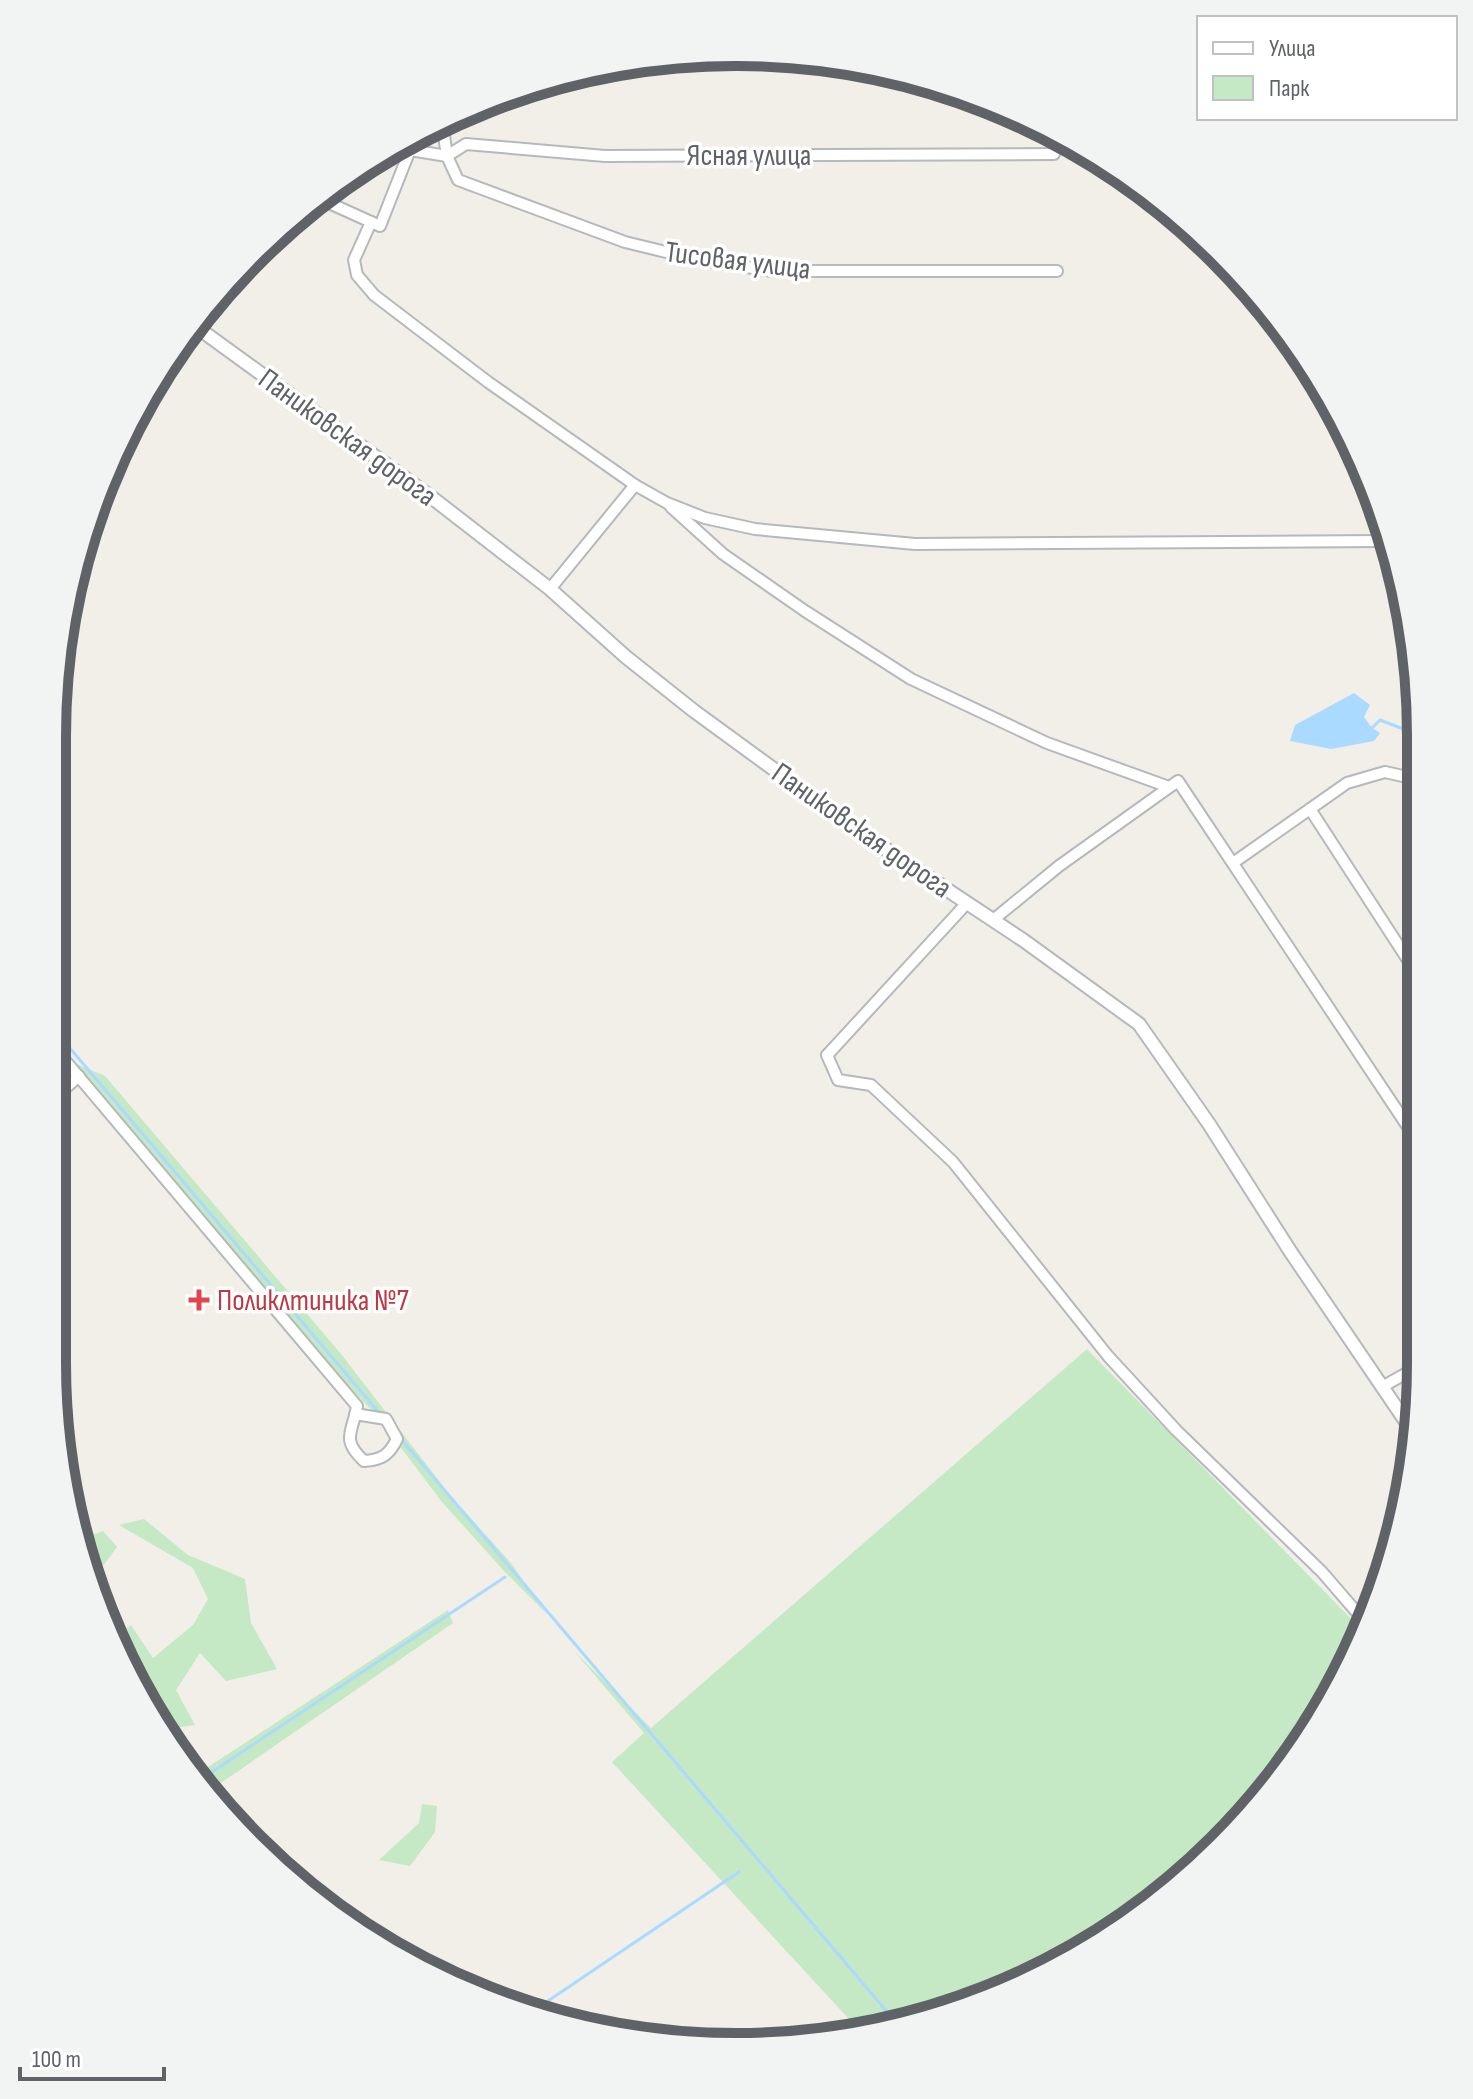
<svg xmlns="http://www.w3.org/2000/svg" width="1473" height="2099" viewBox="0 0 1473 2099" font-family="'Sofia Sans Condensed',sans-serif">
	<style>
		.green { fill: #c5e8c5 }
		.water { fill: #aadaff }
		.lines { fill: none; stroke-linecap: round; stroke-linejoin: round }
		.stream { stroke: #aadaff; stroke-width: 3 }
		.minor-casing { stroke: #b5b8bc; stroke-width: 14 }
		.tertiary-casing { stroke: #b5b8bc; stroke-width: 16 }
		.minor { stroke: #fff; stroke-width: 10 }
		.tertiary { stroke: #fff; stroke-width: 12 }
		.health-dot { fill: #e0444e; stroke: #fff; stroke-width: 3 }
		.labels { text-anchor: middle; stroke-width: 7; stroke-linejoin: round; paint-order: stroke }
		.street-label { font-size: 30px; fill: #5f6368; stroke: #fff }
		.health-label { font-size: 30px; fill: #be3a42; stroke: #fff; text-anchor: start }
		.rim { fill: none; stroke: #5f6368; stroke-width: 10 }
	</style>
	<rect width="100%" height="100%" fill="#f1efe8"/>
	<!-- green -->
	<g class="green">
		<polygon points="72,1062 105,1076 341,1354 450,1495 511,1563 545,1612 505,1572 442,1502 377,1416 313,1348"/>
		<polygon points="1087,1349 1363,1631 1351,1665 1280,1779 1188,1877 1039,1977 860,2031 612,1762 644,1733 575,1652 651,1728"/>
		<polygon points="144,1519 188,1555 245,1579 251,1623 277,1669 226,1681 200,1653 176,1690 195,1725 161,1730 118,1635 131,1625 153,1658 193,1625 208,1599 193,1568 119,1525"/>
		<polygon points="103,1531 117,1547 93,1579 77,1544 83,1538"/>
		<polygon points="448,1610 453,1623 209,1791 196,1775"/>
		<polygon points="422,1804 437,1806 435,1832 410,1866 379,1860 419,1823"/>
	</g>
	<!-- water -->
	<polygon class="water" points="1354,693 1370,705 1364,717 1372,728 1380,733 1374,741 1331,749 1290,741 1295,725"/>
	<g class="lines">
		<!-- stream -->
		<g class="stream">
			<polyline points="1372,728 1380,720 1406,730 1412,715 1415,712"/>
			<polyline points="52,1027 381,1415"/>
			<polyline points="401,1439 894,2020"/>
			<polyline points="200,1780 505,1577"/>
			<polyline points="533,2011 739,1872"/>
		</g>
		<!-- minor casing -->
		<g class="minor-casing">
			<g id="minor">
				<polyline points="1054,154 605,156 466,144 447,156 458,180 625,242 699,260 773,271 1057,271"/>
				<polyline points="318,198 380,226 410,150 447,156 442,122"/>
				<polyline points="371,222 354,260 357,275 374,295 488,382 635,485"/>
				<polyline points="671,507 723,554 805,611 911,679 1047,743 1169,787"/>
				<polyline points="550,589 635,485 667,503 705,518 755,529 915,544 1383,541"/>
				<polyline points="1310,809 1417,974"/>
				<polyline points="1233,863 1347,783 1385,772 1416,779"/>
				<polyline points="967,903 830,1052 827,1055 838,1080 871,1085 953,1162 1108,1356 1176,1430 1322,1572 1366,1623"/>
				<polyline points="993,920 1059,866 1178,781 1418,1142"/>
				<path d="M52 1045 357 1406C353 1432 340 1439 364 1461 382 1460 389 1455 397 1439L386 1419 355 1414"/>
				<polyline points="52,1100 79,1076"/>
				<polyline points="1382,1387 1419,1366"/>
			</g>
		</g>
		<!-- tertiary casing -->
		<g class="tertiary-casing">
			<polyline id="tertiary" points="198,328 435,500 550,589 626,657 694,711 857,830 1023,940 1139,1024 1209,1124 1290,1251 1415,1435"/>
		</g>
		<!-- minor -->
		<use href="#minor" class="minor"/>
		<!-- tertiary -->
		<use href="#tertiary" class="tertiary"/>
	</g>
	<!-- markers -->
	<path class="health-dot" d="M195 1288h8v8h8v8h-8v8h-8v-8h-8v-8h8z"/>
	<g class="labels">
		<!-- street labels -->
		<g class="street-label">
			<text x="749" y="165">Ясная улица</text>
			<text transform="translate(738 260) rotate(7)" y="10">Тисовая улица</text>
			<text transform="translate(348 437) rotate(36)" y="10">Паниковская дорога</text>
			<text transform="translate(862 830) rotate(35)" y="10">Паниковская дорога</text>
		</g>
		<!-- health labels -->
		<g class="health-label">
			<text x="217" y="1310">Поликлтиника №7</text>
		</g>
	</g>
	<!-- crop -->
	<path d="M0 0H1473V2099H0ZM736 66H737A670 670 0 0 1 1407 736V1363A670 670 0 0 1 737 2033H736A670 670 0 0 1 66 1363V736A670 670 0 0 1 736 66Z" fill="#f2f3f3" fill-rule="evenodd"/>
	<path class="rim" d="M736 66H737A670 670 0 0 1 1407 736V1363A670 670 0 0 1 737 2033H736A670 670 0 0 1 66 1363V736A670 670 0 0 1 736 66Z"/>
	<!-- legend -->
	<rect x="1197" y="16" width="260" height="104" fill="#ffffff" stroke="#bfc1c3" stroke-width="2"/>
	<rect x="1213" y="42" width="40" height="12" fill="#ffffff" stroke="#bfc1c3" stroke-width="2"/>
	<text x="1269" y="56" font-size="24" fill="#5f6368">Улица</text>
	<rect x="1213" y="76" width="40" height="24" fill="#c5e8c5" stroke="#bfc1c3" stroke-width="2"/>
	<text x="1269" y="96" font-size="24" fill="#5f6368">Парк</text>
	<!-- scale -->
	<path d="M20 2067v12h144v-12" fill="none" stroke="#5f6368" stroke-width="4"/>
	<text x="32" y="2067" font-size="24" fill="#5f6368" stroke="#ffffff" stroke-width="6" paint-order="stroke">100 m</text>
</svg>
